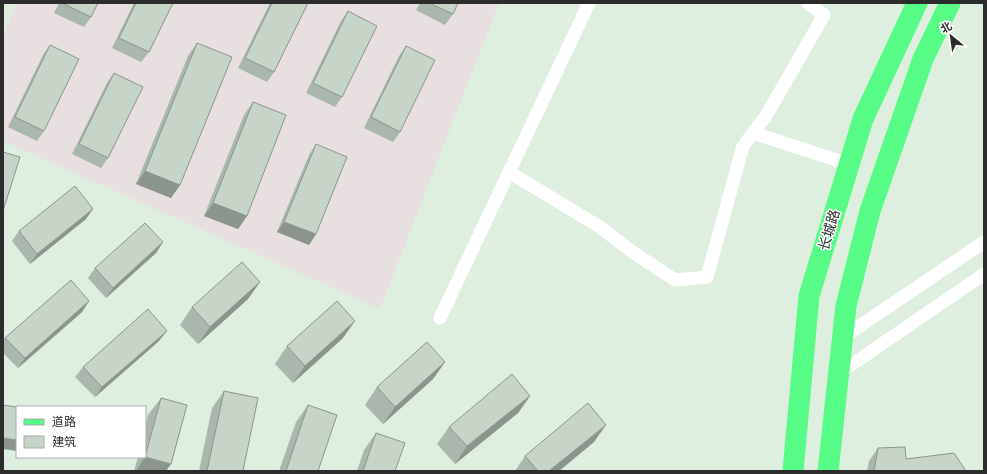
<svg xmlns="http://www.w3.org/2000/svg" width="987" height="474" viewBox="0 0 987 474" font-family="Karla,'Noto Sans SC',sans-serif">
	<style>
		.industrial { fill: #e7dfe0 }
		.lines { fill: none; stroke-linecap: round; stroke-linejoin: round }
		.street { stroke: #fff; stroke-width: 13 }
		.primary { stroke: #56fc85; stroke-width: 21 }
		.wall { fill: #aab7ac }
		.shaded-wall { fill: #8b958c }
		.building { fill: #c6d5c8; stroke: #8b958c }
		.labels { text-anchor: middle; stroke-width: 3; stroke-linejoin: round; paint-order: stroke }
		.street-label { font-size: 14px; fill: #2c2c2c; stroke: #fff }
	</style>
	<rect width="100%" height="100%" fill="#deefdf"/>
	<!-- industrial -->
	<polygon class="industrial" points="17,3 499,3 380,309 3,141 3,35"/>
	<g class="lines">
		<!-- street -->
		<g class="street">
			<polyline points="753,133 849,164"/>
			<polyline points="509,172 600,227 631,251 675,280 707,277 743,146 766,116 824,15 808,3"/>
			<polyline points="440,318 589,3"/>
			<polyline points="842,338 984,242"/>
			<polyline points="838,374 984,274"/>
		</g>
		<!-- primary -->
		<g class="primary">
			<polyline points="793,471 809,296 863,119 917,3"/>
			<polyline points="828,471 846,306 870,211 923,59 950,3"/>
		</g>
	</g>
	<!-- wall -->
	<g class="wall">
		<polygon points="59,3 98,3 91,17 84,27 54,13"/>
		<polygon points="134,3 173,3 149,52 141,62 112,48"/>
		<polygon points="270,3 308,3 274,72 267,82 238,68"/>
		<polygon points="420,3 458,3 453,14 445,25 416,10"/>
		<polygon points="348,11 342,97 335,107 306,93 341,21"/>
		<polygon points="197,43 180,185 171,198 136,184 188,56"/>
		<polygon points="50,45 44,131 37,141 8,127 43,55"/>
		<polygon points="406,46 400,132 393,142 364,128 399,56"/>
		<polygon points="114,73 108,158 101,168 72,154 107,83"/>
		<polygon points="253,102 247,216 238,229 204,216 244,115"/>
		<polygon points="316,144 316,234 309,245 277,232 309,155"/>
		<polygon points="86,219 30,264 12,241 19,231"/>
		<polygon points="163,242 156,253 106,298 88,278 95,268"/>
		<polygon points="260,282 248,299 198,344 180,325 192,307"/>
		<polygon points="89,301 82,312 18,368 3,353 3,341 5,338"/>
		<polygon points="343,338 293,383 275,364 287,346"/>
		<polygon points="159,341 95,397 75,377 83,367"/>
		<polygon points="445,362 433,379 383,424 365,405 377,387"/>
		<polygon points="224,391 243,471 199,471 212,408"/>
		<polygon points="530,396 518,413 455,464 437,444 449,427"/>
		<polygon points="161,398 166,471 134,471 138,457 145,457 145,429 148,415"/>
		<polygon points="308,405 318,471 279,471 296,422"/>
		<polygon points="376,433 395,471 357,471 364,450"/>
		<polygon points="594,442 559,471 515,471 525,456"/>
		<polygon points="878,448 906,459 966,471 867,471 869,461"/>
	</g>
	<!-- shaded-wall -->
	<g class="shaded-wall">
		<polygon points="145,171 180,185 171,198 136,184"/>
		<polygon points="213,203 247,216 238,229 204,216"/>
		<polygon points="93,209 86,219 30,264 37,254"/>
		<polygon points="284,222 316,234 309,245 277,232"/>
		<polygon points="163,242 156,253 106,298 113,288"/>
		<polygon points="260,282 248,299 198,344 210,327"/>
		<polygon points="89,301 82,312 18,368 25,358"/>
		<polygon points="355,321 343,338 293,383 305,366"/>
		<polygon points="167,331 159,341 95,397 102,387"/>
		<polygon points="445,362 433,379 383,424 395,407"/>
		<polygon points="530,396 518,413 455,464 467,446"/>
		<polygon points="606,425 594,442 559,471 549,471"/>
		<polygon points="3,438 17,440 17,451 3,449"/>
		<polygon points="145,457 171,464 166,471 136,471"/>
	</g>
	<!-- building -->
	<g class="building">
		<polygon points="62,3 98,3 91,17"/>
		<polygon points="136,3 173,3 149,52 119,38"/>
		<polygon points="272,3 308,3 274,72 245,58"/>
		<polygon points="429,3 458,3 453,14"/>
		<polygon points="348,11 377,26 342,97 313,83"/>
		<polygon points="197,43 232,57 180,185 145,171"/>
		<polygon points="50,45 79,59 44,131 15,117"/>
		<polygon points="406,46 435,60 400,132 371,117"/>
		<polygon points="114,73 143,87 108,158 79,144"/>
		<polygon points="253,102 286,115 247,216 213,203"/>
		<polygon points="316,144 347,157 316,234 284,222"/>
		<polygon points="3,152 20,157 3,211"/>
		<polygon points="75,186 93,209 37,254 19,231"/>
		<polygon points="145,223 163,242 113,288 95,268"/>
		<polygon points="242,262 260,282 210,327 192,307"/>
		<polygon points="71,280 89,301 25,358 5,338"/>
		<polygon points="337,301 355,321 305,366 287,346"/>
		<polygon points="148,309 167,331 102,387 83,367"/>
		<polygon points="427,342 445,362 395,407 377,387"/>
		<polygon points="512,374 530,396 467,446 449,427"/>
		<polygon points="224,391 258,398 243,471 207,471"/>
		<polygon points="161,398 187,405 171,464 145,457"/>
		<polygon points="588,403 606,425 549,471 538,471 525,456"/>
		<polygon points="3,405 17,407 17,440 3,438"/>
		<polygon points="308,405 337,415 318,471 286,471"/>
		<polygon points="376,433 405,443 395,471 363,471"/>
		<polygon points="905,447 906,459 954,453 966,471 874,471 878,448"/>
	</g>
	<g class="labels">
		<!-- street labels -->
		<g class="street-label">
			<text transform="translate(829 230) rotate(-73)" y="5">长城路</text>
		</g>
	</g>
	<!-- border -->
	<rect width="987" height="474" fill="none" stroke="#2c2c2c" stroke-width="8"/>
	<!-- legend -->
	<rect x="16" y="406" width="130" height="52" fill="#ffffff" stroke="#ababab"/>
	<rect x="24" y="419" width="20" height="6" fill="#56fc85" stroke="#ababab"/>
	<text x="52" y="426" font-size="12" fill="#2c2c2c">道路</text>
	<rect x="24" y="436" width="20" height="12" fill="#c6d5c8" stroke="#ababab"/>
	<text x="52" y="446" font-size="12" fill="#2c2c2c">建筑</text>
	<!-- north arrow -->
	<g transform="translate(951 36) rotate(331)" stroke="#ffffff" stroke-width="3" paint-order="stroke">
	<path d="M0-3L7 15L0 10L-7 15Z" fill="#2c2c2c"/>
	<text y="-6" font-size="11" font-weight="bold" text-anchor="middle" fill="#2c2c2c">北</text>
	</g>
</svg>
